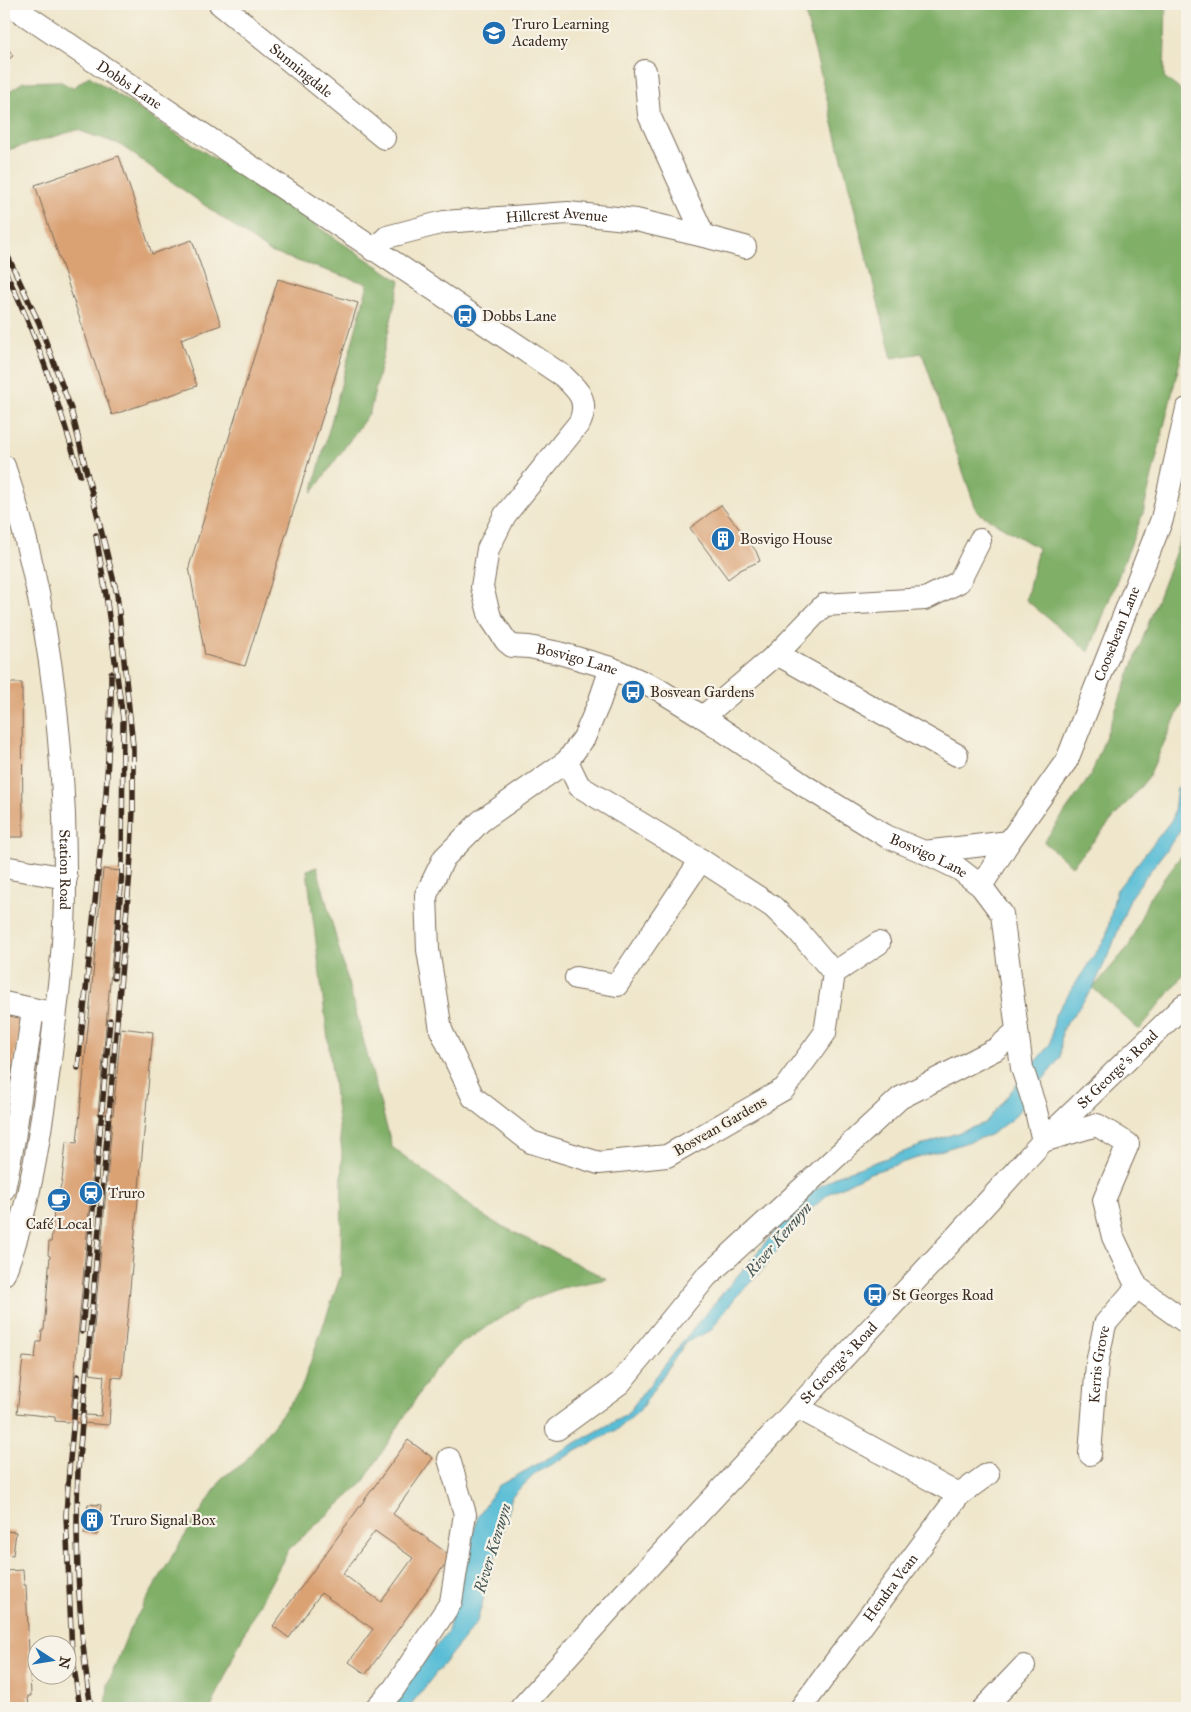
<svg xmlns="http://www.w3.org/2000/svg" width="1191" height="1712" viewBox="0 0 1191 1712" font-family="'IM FELL Great Primer',serif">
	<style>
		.forest { fill: #80af68; stroke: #5e6c43 }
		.water { fill: #58bdd6; stroke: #4a747a }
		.building { fill: #daa173; fill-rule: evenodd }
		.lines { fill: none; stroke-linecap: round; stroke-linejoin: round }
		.minor-casing { stroke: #7a6c5b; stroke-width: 24 }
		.minor { stroke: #fff; stroke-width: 22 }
		.rail-casing { stroke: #3b2a1e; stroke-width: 5.5 }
		.rail { stroke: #f7f3e8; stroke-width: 4; stroke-dasharray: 11; stroke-linecap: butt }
		.labels { text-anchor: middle; stroke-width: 4.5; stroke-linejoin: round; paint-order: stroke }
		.poi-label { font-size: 15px; fill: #3b2a1e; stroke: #f7f3e8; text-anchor: start }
		.street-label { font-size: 15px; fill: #3b2a1e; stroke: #f7f3e8 }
		.water-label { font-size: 16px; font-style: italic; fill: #445655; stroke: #f7f3e8 }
	</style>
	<rect width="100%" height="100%" fill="#f7f3e8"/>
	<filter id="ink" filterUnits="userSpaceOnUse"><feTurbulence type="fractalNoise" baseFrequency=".02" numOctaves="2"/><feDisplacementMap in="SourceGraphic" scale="10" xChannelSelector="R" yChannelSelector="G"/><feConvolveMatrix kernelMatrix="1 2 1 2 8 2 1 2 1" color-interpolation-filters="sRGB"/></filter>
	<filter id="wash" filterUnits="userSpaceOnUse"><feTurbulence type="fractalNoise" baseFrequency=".0096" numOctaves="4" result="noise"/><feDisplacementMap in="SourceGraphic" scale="20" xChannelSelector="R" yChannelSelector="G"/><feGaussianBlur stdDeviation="1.12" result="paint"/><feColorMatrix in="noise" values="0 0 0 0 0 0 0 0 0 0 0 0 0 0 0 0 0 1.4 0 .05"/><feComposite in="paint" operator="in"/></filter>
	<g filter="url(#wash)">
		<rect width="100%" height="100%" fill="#efe6cb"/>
		<!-- forest -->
		<g class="forest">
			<polygon points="803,4 1166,4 1164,77 1187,95 1187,332 1143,513 1089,652 1026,600 1038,548 977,512 922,353 892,358"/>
			<polygon points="89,76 400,281 370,412 312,493 368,284 270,252 119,144 77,130 4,151 4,95 23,82 59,81 73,88"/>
			<polygon points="1187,510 1187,692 1148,778 1072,866 1044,842 1091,775 1182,535"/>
			<polygon points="1187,848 1187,971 1139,1030 1093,988 1129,946 1149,898"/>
			<polygon points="317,867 392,1147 488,1219 607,1279 561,1288 527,1301 459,1345 432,1373 362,1484 289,1549 245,1631 211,1708 106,1708 108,1684 130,1628 177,1548 223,1477 243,1464 301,1389 341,1275 342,1152 307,870"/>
		</g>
		<!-- water -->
		<polygon class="water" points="1187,778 1187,804 1184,826 1131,896 1111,949 1093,988 1062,1030 1060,1058 1013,1118 990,1135 870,1173 828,1194 806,1214 759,1274 735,1298 710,1331 686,1342 639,1411 618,1429 537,1472 512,1496 477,1622 408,1708 388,1708 448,1631 478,1516 498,1486 626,1415 696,1325 803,1198 836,1176 985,1123 1050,1044 1055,1015 1106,937 1116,891 1173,818 1177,788"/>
		<g id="blocks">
			<!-- building -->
			<g class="building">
				<polygon points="4,42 13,56 4,63"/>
				<polygon points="119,156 152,254 192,240 221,325 181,339 197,386 112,415 35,185"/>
				<polygon points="278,279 358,303 245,666 205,655 189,567"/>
				<polygon points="721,505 756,551 760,561 740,570 728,579 690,528"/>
				<polygon points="4,683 22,683 23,837 4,837"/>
				<path d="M103 869 120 871 98 1114 113 1115 121 1028 153 1032 122 1378 112 1377 109 1425 55 1421V1417L17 1413 23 1357 35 1358 37 1342H41L42 1330H44L50 1256 48 1255 49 1242H51L54 1211 62 1181 66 1142 77 1143ZM97 1122 112 1123 90 1374 104 1376 101 1416 71 1414Z"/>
				<polygon points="4,1014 22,1018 4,1112"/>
				<path d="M408 1440 433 1458 393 1514 451 1556 366 1674 349 1662 373 1629 321 1593 289 1638 273 1626ZM375 1531 413 1558 381 1602 343 1574Z"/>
				<polygon points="88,1504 101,1505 97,1535 84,1534"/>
				<polygon points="4,1531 16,1532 13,1555 4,1554"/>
				<polygon points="23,1570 24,1585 26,1585 31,1696 28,1696 29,1708 8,1708 7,1697 5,1697 4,1675 4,1571"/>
			</g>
		</g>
	</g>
	<g filter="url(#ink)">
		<use href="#blocks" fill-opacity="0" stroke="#7a6c5b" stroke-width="1"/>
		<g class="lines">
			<!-- minor casing -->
			<g class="minor-casing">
				<g id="minor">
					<path id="s1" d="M9 4 563 376C578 390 589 400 580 422L505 515 488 549 482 587 490 617 506 641 512 646 529 647 559 653 611 668 656 688 703 717 805 786 886 836 924 852 959 869 981 886 1002 914 1022 1068 1035 1107 1043 1141 1097 1125 1128 1144 1104 1200 1113 1237 1137 1287 1187 1323"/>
					<path id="s2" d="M220 4 384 138"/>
					<polyline points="645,71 649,115 704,236"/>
					<path id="s3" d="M373 250 387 237 444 222 568 213 636 220 704 236 745 247"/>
					<path id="s4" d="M4 466C42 578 59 697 64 815 65 852 66 889 64 926 62 971 55 1016 50 1061 40 1134 31 1205 4 1274"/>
					<polyline points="777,654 957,755"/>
					<polyline points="703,717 777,654 824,605 925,599 959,582 980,540"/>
					<polyline points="567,761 579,786 701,860 773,907 799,932 834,973 825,1033 784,1089 667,1156 599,1163 531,1142 473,1097 441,1030 428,950 426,895 444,858 481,821 567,761 584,738 599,703 611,668"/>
					<path id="s5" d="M1009 842 1067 760 1162 519 1187 409"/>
					<polyline points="924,852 1009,842 981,886"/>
					<polyline points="4,867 66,878"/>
					<polyline points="834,973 879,943"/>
					<polyline points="576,978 617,985 701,860"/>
					<polyline points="4,1003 47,1012"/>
					<polyline points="4,1189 14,1139 33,1010"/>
					<polyline points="797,1407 959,1495"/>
					<polyline points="557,1429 620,1383 706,1277 900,1098 996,1049 1017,1031"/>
					<path id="s6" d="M1090 1454 1097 1363 1105 1324 1137 1287"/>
					<polyline points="376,1708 393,1690 451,1602 465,1514 449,1459"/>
					<path id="s7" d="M521 1708 620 1598 952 1241 1043 1141 1184 1005"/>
					<path id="s8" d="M801 1708 959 1495 988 1474"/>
					<polyline points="984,1708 1024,1666"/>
				</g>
			</g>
			<!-- minor -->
			<use href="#minor" class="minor"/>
			<!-- rail casing -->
			<g class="rail-casing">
				<g id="rail">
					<path d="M4 248 39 323 71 409 117 594 133 746V811L130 872 78 1470C75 1549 79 1630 91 1708"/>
					<path d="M4 269C37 334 59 405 80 475"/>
					<polyline points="96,535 106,595 123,719 122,872 114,978"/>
					<polyline points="78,1068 106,794 111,703 111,673"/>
					<polyline points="82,1332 110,1020"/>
					<polyline points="78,1376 69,1470 66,1515 72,1654 80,1708"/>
				</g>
			</g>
			<!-- rail -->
			<use href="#rail" class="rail"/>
		</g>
	</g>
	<!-- icons -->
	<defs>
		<g id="school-disc" transform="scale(1.25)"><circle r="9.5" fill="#1f6fb2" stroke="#f7f3e8"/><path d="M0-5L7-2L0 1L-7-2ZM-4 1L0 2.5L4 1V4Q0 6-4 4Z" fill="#fff"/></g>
		<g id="bus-disc" transform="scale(1.25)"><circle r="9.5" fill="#1f6fb2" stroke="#f7f3e8"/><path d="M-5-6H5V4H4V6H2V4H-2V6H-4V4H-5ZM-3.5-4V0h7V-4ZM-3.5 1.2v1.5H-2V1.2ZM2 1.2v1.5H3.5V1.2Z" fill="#fff"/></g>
		<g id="building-disc" transform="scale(1.25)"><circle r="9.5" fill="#1f6fb2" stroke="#f7f3e8"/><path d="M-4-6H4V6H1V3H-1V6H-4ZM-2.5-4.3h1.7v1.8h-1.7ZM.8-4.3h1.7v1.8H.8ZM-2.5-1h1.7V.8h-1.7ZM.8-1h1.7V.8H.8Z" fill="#fff"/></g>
		<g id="station-disc" transform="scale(1.25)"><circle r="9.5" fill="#1f6fb2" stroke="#f7f3e8"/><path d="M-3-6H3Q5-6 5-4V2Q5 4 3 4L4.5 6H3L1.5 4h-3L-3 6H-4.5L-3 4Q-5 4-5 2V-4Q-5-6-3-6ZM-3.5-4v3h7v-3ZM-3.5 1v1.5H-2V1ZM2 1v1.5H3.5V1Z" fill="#fff"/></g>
		<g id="cafe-disc" transform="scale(1.25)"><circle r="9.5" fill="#1f6fb2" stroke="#f7f3e8"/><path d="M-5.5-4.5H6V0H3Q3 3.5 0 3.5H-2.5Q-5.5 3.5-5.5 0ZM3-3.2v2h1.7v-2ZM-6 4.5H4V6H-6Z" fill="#fff"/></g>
	</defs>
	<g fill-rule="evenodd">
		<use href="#school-disc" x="494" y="33"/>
		<use href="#bus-disc" x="465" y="316"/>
		<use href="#building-disc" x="723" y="539"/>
		<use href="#bus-disc" x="633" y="692"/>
		<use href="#station-disc" x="91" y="1193"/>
		<use href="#cafe-disc" x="59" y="1200"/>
		<use href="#bus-disc" x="875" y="1295"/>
		<use href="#building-disc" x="92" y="1520"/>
	</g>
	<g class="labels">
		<!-- poi labels -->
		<g class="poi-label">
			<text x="512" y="29">Truro Learning<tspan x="512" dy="17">Academy</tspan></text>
			<text x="482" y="321">Dobbs Lane</text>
			<text x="740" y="544">Bosvigo House</text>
			<text x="650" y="697">Bosvean Gardens</text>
			<text x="108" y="1198">Truro</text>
			<text x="59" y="1229" text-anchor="middle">Café Local</text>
			<text x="892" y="1300">St Georges Road</text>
			<text x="110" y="1525">Truro Signal Box</text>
		</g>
		<!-- street labels -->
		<g class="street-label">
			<text dy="5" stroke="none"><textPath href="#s2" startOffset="105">Sunningdale</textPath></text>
			<text dy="5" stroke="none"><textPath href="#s1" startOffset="145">Dobbs Lane</textPath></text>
			<text dy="5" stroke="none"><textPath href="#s3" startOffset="191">Hillcrest Avenue</textPath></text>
			<text dy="5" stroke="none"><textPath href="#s5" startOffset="236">Coosebean Lane</textPath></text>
			<text dy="5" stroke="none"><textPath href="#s1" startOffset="1051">Bosvigo Lane</textPath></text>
			<text dy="5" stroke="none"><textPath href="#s1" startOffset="1456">Bosvigo Lane</textPath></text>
			<text dy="5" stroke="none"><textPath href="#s4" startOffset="410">Station Road</textPath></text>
			<text dy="5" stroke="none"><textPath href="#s7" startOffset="874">St George's Road</textPath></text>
			<text transform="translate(720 1126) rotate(-30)" y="5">Bosvean Gardens</text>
			<text dy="5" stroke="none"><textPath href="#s7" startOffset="469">St George's Road</textPath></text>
			<text dy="5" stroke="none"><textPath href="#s6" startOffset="90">Kerris Grove</textPath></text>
			<text dy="5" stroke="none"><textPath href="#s8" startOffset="150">Hendra Vean</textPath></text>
		</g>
		<!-- water labels -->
		<g class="water-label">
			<text transform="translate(778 1239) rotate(-49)" y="6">River Kenwyn</text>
			<text transform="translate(492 1548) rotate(-73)" y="6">River Kenwyn</text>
		</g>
	</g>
	<!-- margin -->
	<rect width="1191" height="1712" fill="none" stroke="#f7f3e8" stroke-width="20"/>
	<!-- north arrow -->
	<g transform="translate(52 1660) rotate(102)"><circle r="24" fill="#f7f3e8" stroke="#aca397"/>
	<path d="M0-4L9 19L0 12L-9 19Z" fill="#1f6fb2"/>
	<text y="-8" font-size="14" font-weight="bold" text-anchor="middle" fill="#3b2a1e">N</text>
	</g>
</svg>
